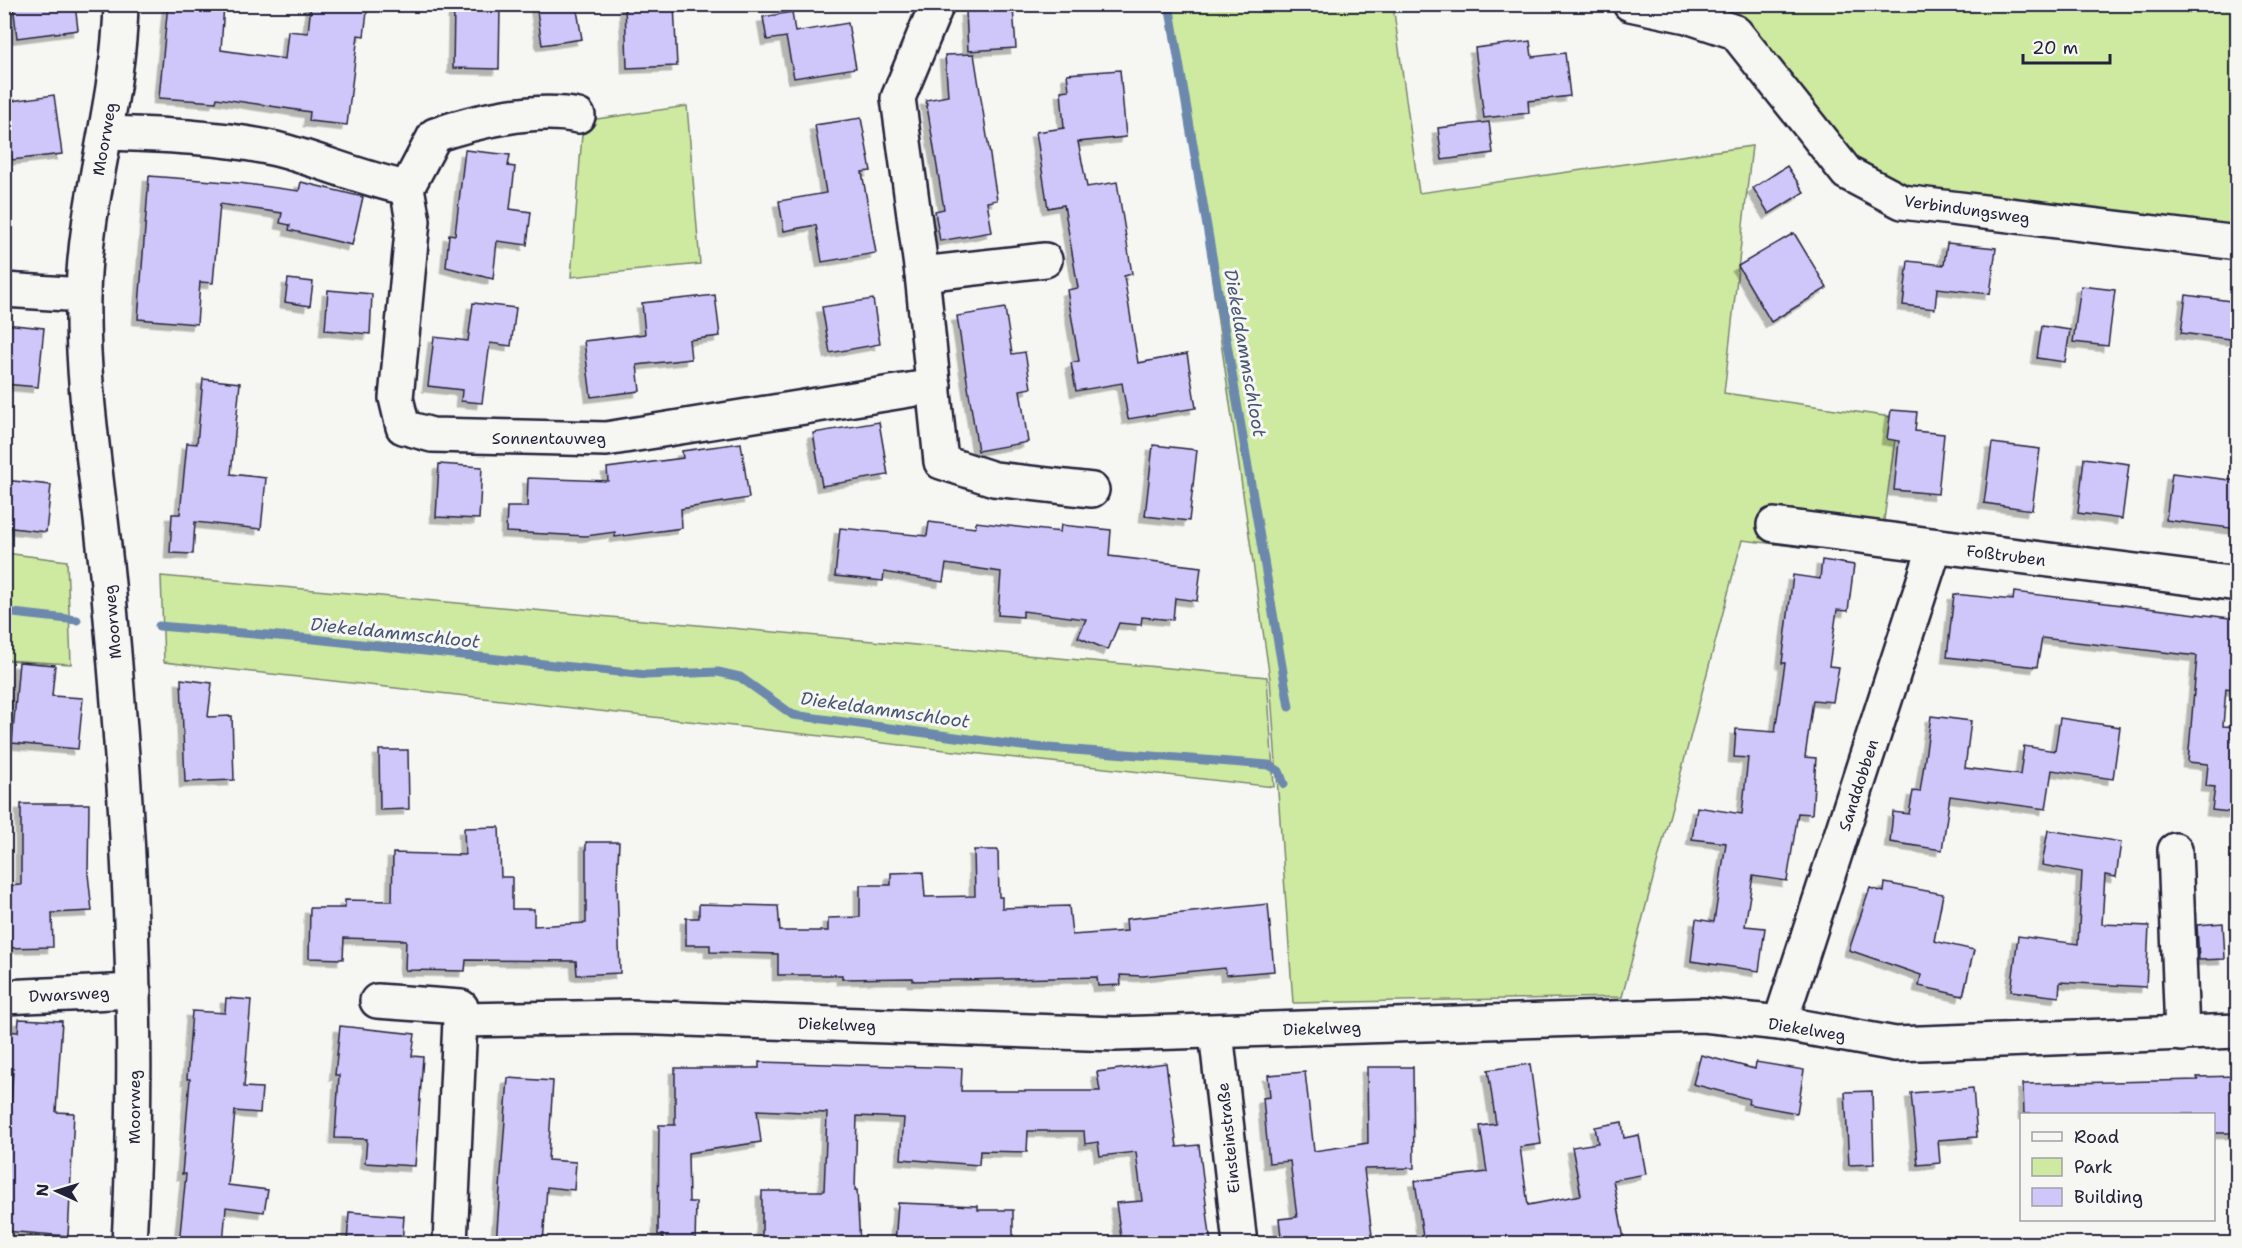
<svg xmlns="http://www.w3.org/2000/svg" width="2242" height="1248" viewBox="0 0 2242 1248" font-family="'Shantell Sans',sans-serif">
	<style>
		.green { fill: #cee9a0; stroke: #78866e; stroke-width: 1.5 }
		.lines { fill: none; stroke-linecap: round; stroke-linejoin: round }
		.stream { stroke: #6c89ad; stroke-width: 9 }
		.building { fill: #cfc7fa; stroke: #22223b; stroke-width: 1.5; filter: url(#shadow) }
		.street-casing { stroke: #22223b; stroke-width: 38 }
		.street { stroke: #f6f6f2; stroke-width: 33 }
		.labels { text-anchor: middle; stroke-width: 6; stroke-linejoin: round; paint-order: stroke }
		.street-label { font-size: 16px; fill: #22223b; stroke: #f6f6f2 }
		.water-label { font-size: 18px; font-style: italic; fill: #475674; stroke: #f6f6f2 }
	</style>
	<defs>
		<filter id="shadow"><feDropShadow dx="-5.5" dy="5.5" stdDeviation="0" flood-color="#0004"/></filter>
	</defs>
	<rect width="100%" height="100%" fill="#f6f6f2"/>
	<filter id="ink" filterUnits="userSpaceOnUse"><feTurbulence type="fractalNoise" baseFrequency=".0167" numOctaves="2"/><feDisplacementMap in="SourceGraphic" scale="12" xChannelSelector="R" yChannelSelector="G"/><feConvolveMatrix kernelMatrix="1 2 1 2 8 2 1 2 1" color-interpolation-filters="sRGB"/></filter>
	<g filter="url(#ink)">
		<!-- green -->
		<g class="green">
			<polygon points="1172,5 1393,5 1419,193 1752,146 1724,393 1898,418 1879,556 1742,540 1622,997 1293,1003 1270,679"/>
			<polygon points="1632,5 2237,5 2237,239 1902,202 1847,173 1735,32"/>
			<polygon points="687,106 700,264 571,277 583,121"/>
			<polygon points="5,553 67,561 71,664 5,660"/>
			<polygon points="161,576 1267,677 1274,787 164,662"/>
		</g>
		<g class="lines">
			<!-- stream -->
			<g class="stream">
				<polyline points="1169,4 1289,707"/>
				<polyline points="4,612 77,620"/>
				<polyline points="159,626 314,639 646,675 718,672 740,677 793,715 1022,746 1269,765 1279,771 1284,784"/>
			</g>
		</g>
		<!-- building -->
		<g class="building">
			<polygon points="13,4 75,4 78,30 17,38"/>
			<polygon points="168,4 224,4 221,50 285,59 288,31 308,33 311,4 368,4 364,36 358,35 347,125 309,121 310,112 217,98 216,102 159,98"/>
			<polygon points="536,4 576,4 582,39 542,45"/>
			<polygon points="625,4 674,4 677,66 627,68"/>
			<polygon points="454,5 500,6 499,69 453,68"/>
			<polygon points="1013,8 1016,48 968,51 966,11"/>
			<polygon points="792,12 795,32 848,23 856,68 794,78 786,37 767,40 763,17"/>
			<polygon points="1530,41 1532,57 1565,53 1570,96 1528,101 1529,113 1484,118 1475,48"/>
			<polygon points="974,54 997,200 987,202 992,232 940,241 935,211 944,209 926,100 948,96 945,55"/>
			<polygon points="1120,70 1126,137 1078,142 1087,187 1117,182 1132,274 1124,276 1138,363 1187,354 1196,408 1128,419 1122,383 1076,391 1071,363 1079,361 1067,290 1078,288 1064,205 1048,208 1036,132 1064,128 1061,91 1069,90 1067,74"/>
			<polygon points="54,95 62,154 12,160 4,102"/>
			<polygon points="861,118 871,171 862,172 876,253 822,262 816,225 784,231 779,201 826,193 815,125"/>
			<polygon points="1489,122 1493,153 1442,160 1438,128"/>
			<polygon points="465,150 510,155 508,166 515,167 510,209 531,212 527,245 497,241 493,279 446,267 449,234 455,235"/>
			<polygon points="1787,166 1804,192 1769,214 1753,188"/>
			<polygon points="149,176 239,183 299,191 301,182 363,197 352,245 289,230 290,225 280,223 282,213 220,204 213,283 200,282 197,324 138,319"/>
			<polygon points="1794,233 1827,288 1771,322 1738,266"/>
			<polygon points="1947,243 1996,248 1990,294 1937,288 1935,309 1903,305 1908,261 1944,265"/>
			<polygon points="288,279 313,282 310,306 285,302"/>
			<polygon points="2081,286 2115,290 2108,346 2073,342"/>
			<polygon points="328,290 372,294 370,334 325,330"/>
			<polygon points="715,295 720,336 689,340 691,359 637,365 640,391 591,397 584,341 645,334 642,303"/>
			<polygon points="2186,295 2238,302 2238,340 2181,333"/>
			<polygon points="873,299 880,344 830,353 822,307"/>
			<polygon points="473,303 516,308 511,346 490,343 482,403 461,401 462,390 428,386 434,337 468,341"/>
			<polygon points="1005,308 1012,354 1025,352 1031,388 1020,390 1028,442 978,451 957,316"/>
			<polygon points="4,324 44,328 38,387 4,384"/>
			<polygon points="2042,326 2070,330 2065,362 2037,358"/>
			<polygon points="203,379 240,383 231,474 266,478 261,529 195,522 193,554 170,553 172,514 180,514 187,443 197,444"/>
			<polygon points="1891,410 1917,412 1915,431 1944,434 1938,494 1894,490 1899,441 1887,439"/>
			<polygon points="879,422 888,475 822,486 813,433"/>
			<polygon points="741,443 749,498 681,509 682,528 615,537 615,532 586,536 506,532 507,507 527,507 528,478 608,481 607,468 683,458 682,451"/>
			<polygon points="1992,443 2040,449 2032,510 1984,503"/>
			<polygon points="1153,445 1197,450 1189,521 1145,516"/>
			<polygon points="2084,458 2129,464 2122,519 2078,513"/>
			<polygon points="439,464 482,467 479,519 436,517"/>
			<polygon points="2172,473 2238,481 2238,529 2166,520"/>
			<polygon points="4,480 51,485 46,532 4,527"/>
			<polygon points="929,522 975,528 976,522 1060,532 1061,525 1111,530 1109,556 1201,567 1197,601 1175,598 1173,620 1142,617 1141,625 1119,623 1108,650 1078,637 1086,619 1023,611 1023,617 998,615 1001,572 946,564 943,582 884,572 883,581 835,576 840,528 927,536"/>
			<polygon points="1822,560 1854,565 1848,611 1837,610 1829,666 1839,667 1833,702 1813,700 1805,757 1816,758 1812,814 1798,813 1787,881 1753,876 1745,926 1765,928 1759,971 1691,961 1696,919 1714,922 1726,843 1692,839 1697,807 1742,814 1748,758 1734,757 1736,729 1775,732 1785,663 1782,663 1793,575 1820,579"/>
			<polygon points="2014,592 2238,619 2238,690 2226,688 2223,726 2238,727 2238,813 2212,810 2215,787 2206,786 2208,764 2188,762 2197,656 2042,638 2037,667 1947,657 1954,594 2013,600"/>
			<polygon points="19,662 55,665 52,696 83,698 78,749 12,743"/>
			<polygon points="181,679 212,683 208,717 232,716 234,780 185,782"/>
			<polygon points="1931,716 1971,721 1965,768 2020,775 2024,746 2055,751 2060,718 2120,727 2113,779 2052,770 2046,809 1950,796 1942,850 1890,842 1893,812 1909,814 1913,791 1920,792"/>
			<polygon points="379,750 408,750 409,809 380,810"/>
			<polygon points="21,804 89,804 88,874 92,911 52,913 53,947 5,948 4,886 21,885"/>
			<polygon points="499,827 501,877 512,877 512,909 534,909 534,926 586,923 586,842 619,842 617,884 620,973 577,975 576,961 466,960 465,971 405,970 406,940 344,938 343,959 309,958 310,908 345,908 345,900 392,901 393,853 465,855 464,828"/>
			<polygon points="2048,830 2121,842 2116,877 2105,875 2102,924 2149,926 2146,987 2060,982 2059,997 2011,991 2018,936 2078,944 2082,872 2042,865"/>
			<polygon points="974,850 998,850 999,897 1002,897 1002,908 1069,906 1072,935 1127,931 1126,919 1268,904 1274,971 1226,975 1225,968 1143,976 1120,975 1121,985 1098,986 1097,977 913,981 913,978 842,979 842,975 778,975 778,954 710,952 710,945 686,945 686,918 699,918 699,904 778,906 780,931 828,931 828,918 860,917 860,885 891,885 891,873 923,872 925,897 975,896"/>
			<polygon points="1885,883 1943,894 1934,941 1974,950 1963,996 1919,986 1921,975 1849,950 1870,888 1884,892"/>
			<polygon points="2223,923 2225,959 2199,960 2197,925"/>
			<polygon points="226,998 251,1000 244,1087 262,1088 260,1113 235,1111 228,1185 268,1190 264,1212 226,1207 223,1244 179,1244 186,1174 182,1174 190,1079 187,1079 192,1011 225,1013"/>
			<polygon points="19,1019 62,1021 56,1112 74,1113 68,1236 4,1231 13,1069 4,1068 4,1031 18,1032"/>
			<polygon points="340,1026 415,1034 412,1056 423,1057 415,1166 365,1163 367,1139 335,1138 339,1075 335,1075"/>
			<polygon points="1701,1055 1755,1069 1756,1062 1804,1070 1797,1113 1748,1104 1749,1099 1693,1084"/>
			<polygon points="759,1062 962,1068 961,1091 1100,1091 1097,1072 1166,1063 1177,1147 1199,1145 1211,1244 1122,1244 1116,1203 1142,1201 1136,1152 1100,1156 1098,1142 1085,1144 1084,1131 1028,1131 1027,1152 980,1151 979,1165 901,1159 904,1118 857,1116 855,1190 857,1190 860,1244 821,1244 820,1240 762,1240 762,1191 824,1191 827,1113 757,1110 761,1142 688,1153 689,1202 696,1202 695,1244 663,1244 663,1235 658,1235 659,1125 675,1125 675,1068 759,1068"/>
			<polygon points="1530,1064 1541,1144 1520,1147 1528,1205 1581,1195 1572,1147 1598,1143 1595,1127 1622,1122 1624,1138 1639,1135 1646,1174 1613,1180 1625,1244 1424,1244 1415,1181 1487,1172 1480,1126 1496,1124 1488,1070"/>
			<polygon points="1367,1067 1413,1067 1414,1168 1364,1169 1373,1244 1282,1244 1279,1219 1297,1217 1290,1161 1269,1163 1263,1098 1270,1097 1268,1075 1305,1072 1314,1151 1368,1143"/>
			<polygon points="2238,1076 2238,1133 2214,1133 2214,1114 2024,1114 2023,1084 2198,1080 2197,1077"/>
			<polygon points="508,1078 553,1081 548,1160 576,1162 574,1190 547,1187 543,1244 496,1244"/>
			<polygon points="1973,1088 1977,1137 1938,1140 1940,1163 1918,1165 1911,1093"/>
			<polygon points="1872,1091 1874,1164 1849,1165 1845,1092"/>
			<polygon points="898,1203 978,1206 978,1210 1013,1210 1013,1242 895,1244"/>
			<polygon points="349,1212 404,1216 402,1244 347,1244"/>
		</g>
		<g class="lines">
			<!-- street casing -->
			<g class="street-casing">
				<g id="street">
					<path d="M121 4C119 103 85 197 83 295 81 399 102 503 110 607 129 818 141 1031 129 1244"/>
					<polyline points="937,4 898,98 922,274 941,462 994,479 1092,490"/>
					<polyline points="1630,4 1687,16 1735,32 1847,173 1902,202 2238,243"/>
					<path d="M578 116C536 107 475 121 435 135L407 188 413 221 396 398 403 427 432 435 606 439 934 386"/>
					<path d="M107 133C159 135 225 137 276 149 320 160 362 179 407 188"/>
					<polyline points="922,274 1045,260"/>
					<polyline points="4,290 83,295"/>
					<polyline points="1774,525 2238,584"/>
					<polyline points="2175,850 2182,1034"/>
					<polyline points="4,997 134,991"/>
					<polyline points="377,1001 461,1007 460,1020"/>
					<polyline points="1780,1023 1935,546"/>
					<polyline points="1216,1032 1240,1244"/>
					<polyline points="450,1244 460,1020 630,1017 1115,1034 1703,1015 1780,1023 1895,1044 2238,1031"/>
				</g>
			</g>
			<!-- street -->
			<use href="#street" class="street"/>
		</g>
	</g>
	<g class="labels">
		<!-- street labels -->
		<g class="street-label">
			<text transform="translate(104 139) rotate(-80)" y="6">Moorweg</text>
			<text transform="translate(1967 209) rotate(8)" y="6">Verbindungsweg</text>
			<text x="549" y="444">Sonnentauweg</text>
			<text transform="translate(2006 555) rotate(7)" y="6">Foßtruben</text>
			<text transform="translate(112 622) rotate(-95)" y="6">Moorweg</text>
			<text transform="translate(1858 785) rotate(-72)" y="6">Sanddobben</text>
			<text transform="translate(69 994) rotate(-3)" y="6">Dwarsweg</text>
			<text transform="translate(837 1024) rotate(2)" y="6">Diekelweg</text>
			<text transform="translate(1322 1028) rotate(-2)" y="6">Diekelweg</text>
			<text transform="translate(1807 1029) rotate(9)" y="6">Diekelweg</text>
			<text transform="translate(134 1107) rotate(-90)" y="6">Moorweg</text>
			<text transform="translate(1228 1138) rotate(-96)" y="6">Einsteinstraße</text>
		</g>
		<!-- water labels -->
		<g class="water-label">
			<text transform="translate(1245 353) rotate(80)" y="6">Diekeldammschloot</text>
			<text transform="translate(395 633) rotate(6)" y="6">Diekeldammschloot</text>
			<text transform="translate(885 710) rotate(8)" y="6">Diekeldammschloot</text>
		</g>
	</g>
	<!-- margin -->
	<rect width="2242" height="1248" fill="none" stroke="#f6f6f2" stroke-width="24"/>
	<rect x="12" y="12" width="2218" height="1224" fill="none" stroke="#22223b" stroke-width="2" filter="url(#ink)"/>
	<!-- legend -->
	<rect x="2020" y="1113" width="195" height="108" fill="#f6f6f2" stroke="#a1a1a9" stroke-width="1.5"/>
	<rect x="2032" y="1132" width="30" height="9" fill="#f6f6f2" stroke="#a1a1a9" stroke-width="1.5"/>
	<text x="2074" y="1143" font-size="18" fill="#22223b">Road</text>
	<rect x="2032" y="1158" width="30" height="18" fill="#cee9a0" stroke="#a1a1a9" stroke-width="1.5"/>
	<text x="2074" y="1173" font-size="18" fill="#22223b">Park</text>
	<rect x="2032" y="1188" width="30" height="18" fill="#cfc7fa" stroke="#a1a1a9" stroke-width="1.5"/>
	<text x="2074" y="1203" font-size="18" fill="#22223b">Building</text>
	<!-- north arrow -->
	<g transform="translate(57 1191) rotate(274)" stroke="#f6f6f2" stroke-width="4.5" paint-order="stroke">
	<path d="M0-4.5L10 22L0 15L-10 22Z" fill="#22223b"/>
	<text y="-9" font-size="16" font-weight="bold" text-anchor="middle" fill="#22223b">N</text>
	</g>
	<!-- scale -->
	<path d="M2023 54v9h87v-9" fill="none" stroke="#22223b" stroke-width="3"/>
	<text x="2032" y="54" font-size="18" fill="#22223b" stroke="#f6f6f2" stroke-width="4.5" paint-order="stroke">20 m</text>
</svg>
